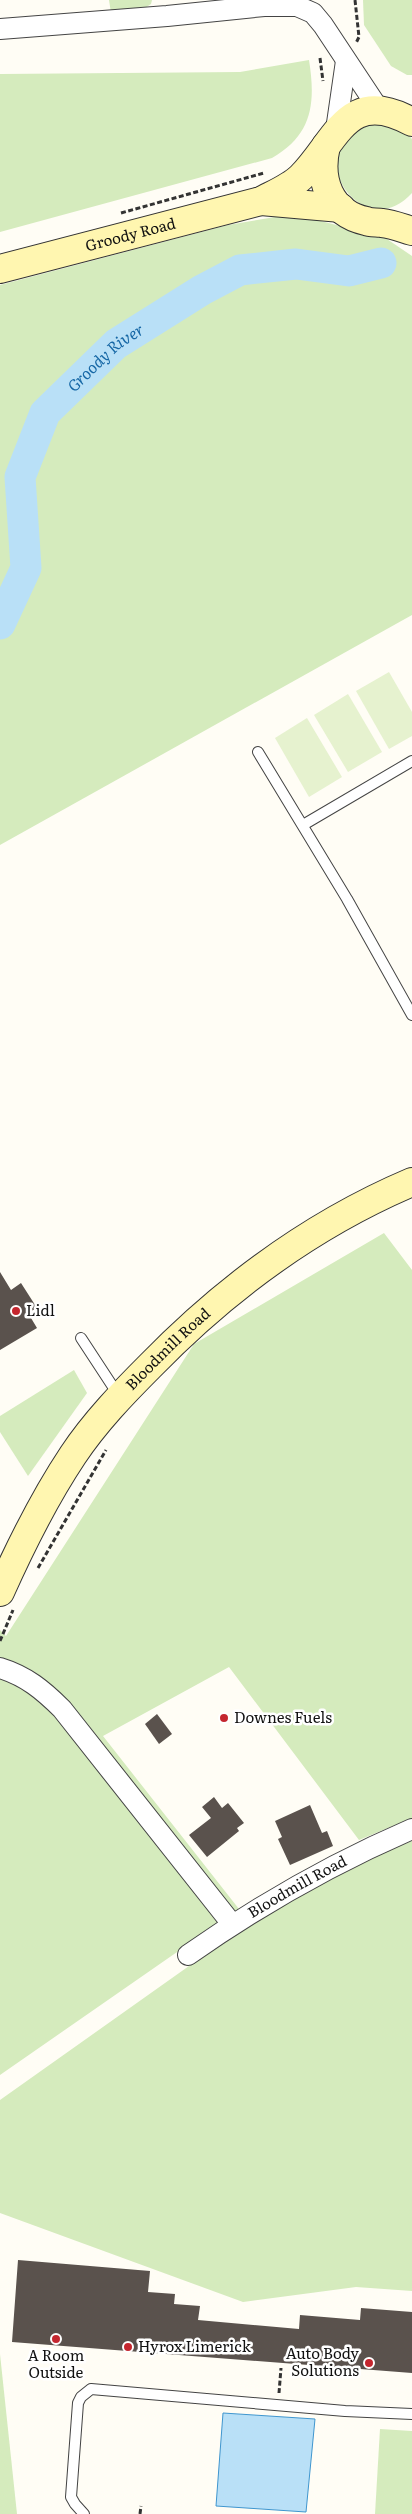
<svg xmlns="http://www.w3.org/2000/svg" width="412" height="2514" viewBox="0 0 412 2514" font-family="Literata,serif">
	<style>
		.green { fill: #d5ebbd }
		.pitch { fill: #e6f2cf }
		.water { fill: #b9e0f7; stroke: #3f96cf }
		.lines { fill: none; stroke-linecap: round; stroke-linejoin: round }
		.river { stroke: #b9e0f7; stroke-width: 31 }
		.building { fill: #5a524d }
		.lane-casing { stroke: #444; stroke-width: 12 }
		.street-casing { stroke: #444; stroke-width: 22 }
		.secondary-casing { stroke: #333; stroke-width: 30 }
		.path { stroke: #333; stroke-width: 3; stroke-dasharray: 5 2.5; stroke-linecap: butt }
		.lane { stroke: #fff; stroke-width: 10 }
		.street { stroke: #fff; stroke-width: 20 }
		.secondary { stroke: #fff6b0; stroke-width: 28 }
		.poi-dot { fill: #c4262e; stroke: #fff; stroke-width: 2 }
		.labels { text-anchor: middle; stroke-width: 5; stroke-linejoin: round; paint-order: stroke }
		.street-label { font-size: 15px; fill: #111; stroke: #fff }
		.poi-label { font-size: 15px; fill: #111; stroke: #fff; text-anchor: start }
		.water-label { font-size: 16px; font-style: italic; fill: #1768a6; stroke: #fff }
	</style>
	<rect width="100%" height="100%" fill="#fffdf5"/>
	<!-- green -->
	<g class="green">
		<polygon points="109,0 152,0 151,4 145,8 111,13"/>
		<polygon points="363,0 412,0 412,75 407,75 391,66 364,25"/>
		<path d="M309 60C316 104 312 135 272 158L0 232V74L240 72Z"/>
		<path d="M380 122 406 132 412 139V193C359 251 290 137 380 122Z"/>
		<polygon points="293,214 384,237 412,256 412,615 0,845 0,285 228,225"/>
		<polygon points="384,1233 412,1270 412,1818 359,1840 229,1667 103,1736 239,1909 0,2075 0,1630 6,1636 194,1344"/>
		<polygon points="74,1370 87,1393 28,1476 0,1432 0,1416"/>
		<polygon points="412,1841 412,2291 356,2287 243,2302 0,2213 0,2100 244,1927 368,1859"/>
		<polygon points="0,2354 17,2514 0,2514"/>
		<polygon points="380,2429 412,2431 412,2514 375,2514"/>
	</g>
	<!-- pitch -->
	<g class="pitch">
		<polygon points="389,672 412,712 412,736 389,749 356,691"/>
		<polygon points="348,694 382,752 348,772 314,715"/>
		<polygon points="307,718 342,777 309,797 275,738"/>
	</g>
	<!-- water -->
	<polygon class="water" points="223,2413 315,2419 306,2512 216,2506"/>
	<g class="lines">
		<!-- river -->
		<path class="river" id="s1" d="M0 624 26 568 20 477 45 413 116 344 202 290 240 270 296 264 349 271 381 263"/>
	</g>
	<!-- building -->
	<g class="building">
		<polygon points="0,1272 11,1290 21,1283 37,1308 28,1313 37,1328 0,1350"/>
		<polygon points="157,1714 172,1734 159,1744 145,1724"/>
		<polygon points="214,1797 222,1808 228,1803 244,1823 237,1828 239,1831 207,1857 189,1835 211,1818 202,1807"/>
		<polygon points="310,1805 322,1833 327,1831 333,1846 290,1865 278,1839 282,1837 275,1821"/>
		<polygon points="18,2260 150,2271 148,2292 175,2294 174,2304 200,2306 198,2320 299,2329 300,2315 360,2320 361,2308 412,2312 412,2373 12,2342"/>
	</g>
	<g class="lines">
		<!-- lane casing -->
		<g class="lane-casing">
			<g id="lane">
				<polyline points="258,752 347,899 412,1015"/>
				<polyline points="303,825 412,761"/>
				<polyline points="81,1338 119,1396"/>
				<polyline points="84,2514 75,2504 71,2497 78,2403 81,2397 91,2389 345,2411 412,2414"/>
			</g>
		</g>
		<!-- street casing -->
		<g class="street-casing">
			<g id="street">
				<polyline points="0,29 167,16 264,6 297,6 313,13 323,25 380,111"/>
				<polyline points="336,130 346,61"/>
				<path d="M0 1668C26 1676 43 1690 62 1709L232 1924"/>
				<path id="s2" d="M188 1955C258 1906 333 1863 412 1829"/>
			</g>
		</g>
		<!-- secondary casing -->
		<g class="secondary-casing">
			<g id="secondary">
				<path d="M326 146C318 179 329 213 366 221 371 223 377 222 382 223 392 224 402 228 412 231"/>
				<polyline points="261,201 341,208"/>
				<path id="s3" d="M0 269 261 201C274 194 291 187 301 177 337 141 347 86 412 122"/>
				<path id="s4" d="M0 1592C21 1545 45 1497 73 1455 95 1422 123 1393 150 1366 225 1289 313 1224 412 1182"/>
			</g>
		</g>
		<!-- path -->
		<g class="path">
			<polyline points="355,0 359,37 356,43"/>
			<polyline points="320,58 323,81"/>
			<polyline points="121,213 264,173"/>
			<polyline points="38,1568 106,1450"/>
			<polyline points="0,1641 13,1610"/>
			<polyline points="279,2393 281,2368"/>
			<polyline points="140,2514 141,2506"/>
		</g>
		<!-- lane -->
		<use href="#lane" class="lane"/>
		<!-- street -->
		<use href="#street" class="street"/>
		<!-- secondary -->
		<use href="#secondary" class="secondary"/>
	</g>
	<!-- markers -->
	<g class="poi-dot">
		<circle cx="16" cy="1311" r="5"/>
		<circle cx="224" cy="1718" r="5"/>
		<circle cx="56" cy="2339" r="5"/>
		<circle cx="128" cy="2347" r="5"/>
		<circle cx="369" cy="2363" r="5"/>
	</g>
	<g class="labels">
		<!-- street labels -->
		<g class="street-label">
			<text dy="5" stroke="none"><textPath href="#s3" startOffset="135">Groody Road</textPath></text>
			<text dy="5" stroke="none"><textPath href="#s4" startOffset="298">Bloodmill Road</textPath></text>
			<text dy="5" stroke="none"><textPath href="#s2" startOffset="129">Bloodmill Road</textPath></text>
		</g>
		<!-- poi labels -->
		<g class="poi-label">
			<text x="26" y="1316">Lidl</text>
			<text x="234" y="1723">Downes Fuels</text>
			<text x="138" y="2352">Hyrox Limerick</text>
			<text x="359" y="2359" text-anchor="end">Auto Body<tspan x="359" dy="17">Solutions</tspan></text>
			<text x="56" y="2361" text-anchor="middle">A Room<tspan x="56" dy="17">Outside</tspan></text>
		</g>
		<!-- water labels -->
		<g class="water-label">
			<text dy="6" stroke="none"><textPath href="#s1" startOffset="304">Groody River</textPath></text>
		</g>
	</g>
</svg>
